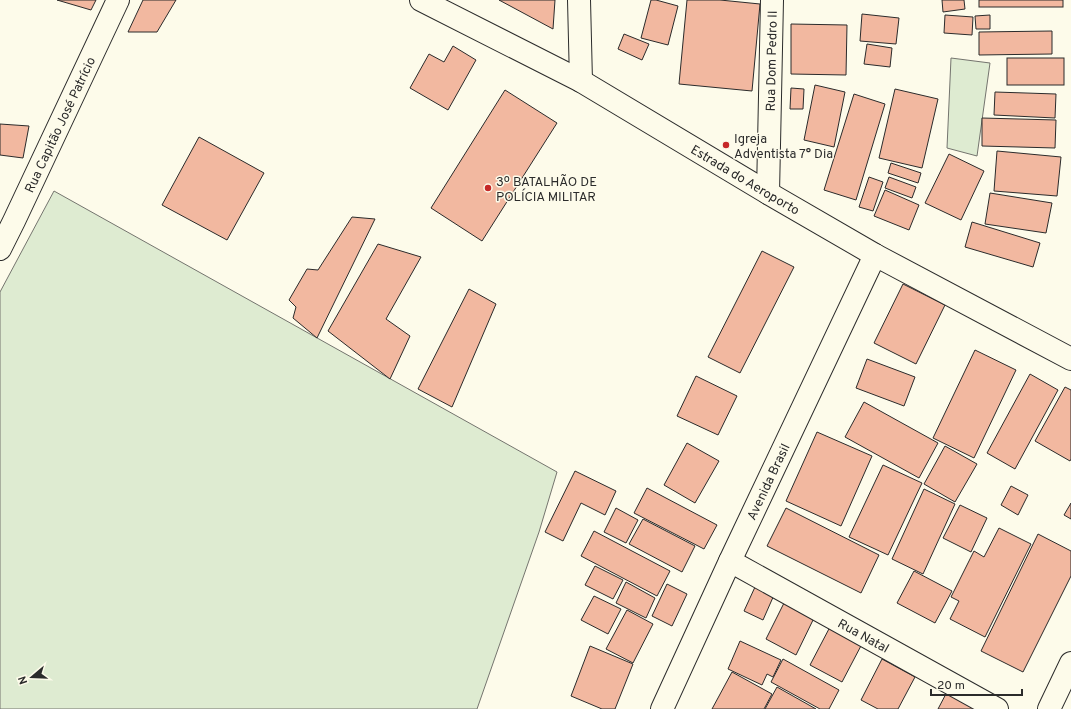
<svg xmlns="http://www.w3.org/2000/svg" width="1071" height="709" viewBox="0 0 1071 709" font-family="Overpass,sans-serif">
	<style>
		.green { fill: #deebd1; stroke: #74746e }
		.building { fill: #f2b8a0; stroke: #2b2b2b }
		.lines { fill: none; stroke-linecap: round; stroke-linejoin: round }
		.street-casing { stroke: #2b2b2b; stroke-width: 24 }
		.secondary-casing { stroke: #2b2b2b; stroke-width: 24 }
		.street { stroke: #fdfbea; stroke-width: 22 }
		.secondary { stroke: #fdfbea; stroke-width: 22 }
		.poi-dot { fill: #c62828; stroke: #fdfbea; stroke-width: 1.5 }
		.labels { text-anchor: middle; stroke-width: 3; stroke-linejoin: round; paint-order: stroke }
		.street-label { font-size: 13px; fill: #2b2b2b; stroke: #fdfbea }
		.poi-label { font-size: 13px; fill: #2b2b2b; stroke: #fdfbea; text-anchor: start }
	</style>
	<rect width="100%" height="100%" fill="#fdfbea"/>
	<!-- green -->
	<g class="green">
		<polygon points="951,58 990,63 977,156 947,148"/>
		<polygon points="54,191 557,472 539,532 477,709 0,709 0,292"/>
	</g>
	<!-- building -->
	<g class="building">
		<polygon points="57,0 96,0 91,10"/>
		<polygon points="143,0 176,0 157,32 128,32"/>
		<polygon points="499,0 555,0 553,29"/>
		<polygon points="651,0 656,0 678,6 668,45 641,38"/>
		<polygon points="687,0 720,0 760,4 752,91 679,84"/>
		<polygon points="942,0 964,0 965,9 943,12"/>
		<rect x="979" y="0" width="84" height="7"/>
		<polygon points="862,14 899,18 896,44 860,41"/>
		<polygon points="945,15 973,17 972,35 944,33"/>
		<polygon points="990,15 990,29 976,29 975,16"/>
		<polygon points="791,24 847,25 846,75 791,74"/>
		<polygon points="1052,31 1052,54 979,55 979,32"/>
		<polygon points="624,34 649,44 642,60 618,49"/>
		<polygon points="867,44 892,48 890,67 864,64"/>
		<polygon points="453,46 476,60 448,110 410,88 429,54 444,62"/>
		<rect x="1007" y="58" width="57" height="27"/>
		<polygon points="815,85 845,92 834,147 804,140"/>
		<polygon points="791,88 804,89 803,109 790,109"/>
		<polygon points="895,89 938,99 922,168 879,158"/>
		<polygon points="505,90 557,123 482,241 431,208"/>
		<polygon points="995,92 1056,94 1055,118 994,115"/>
		<polygon points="854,94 885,104 856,200 824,190"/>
		<polygon points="982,118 1056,120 1055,148 982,146"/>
		<polygon points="0,124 29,126 23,158 0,155"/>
		<polygon points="199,137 264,173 227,240 162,205"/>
		<polygon points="997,151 1061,157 1057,196 994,191"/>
		<polygon points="949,154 984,171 961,220 925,203"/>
		<polygon points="891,163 921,173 918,183 888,173"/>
		<polygon points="869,177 883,182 873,211 859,207"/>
		<polygon points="889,177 916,187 912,198 885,188"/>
		<polygon points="885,190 919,205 909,230 874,216"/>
		<polygon points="990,193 1052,203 1046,233 985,224"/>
		<polygon points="352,217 375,219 317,338 293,318 296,307 289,300 307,269 318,270"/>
		<polygon points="972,222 1040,243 1033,267 965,247"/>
		<polygon points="378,244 421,257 386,319 410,336 390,379 328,331"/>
		<polygon points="762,251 794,267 740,373 708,357"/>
		<polygon points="903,284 945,305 916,364 874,343"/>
		<polygon points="469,289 496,304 452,407 418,389"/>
		<polygon points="975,350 1016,370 974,458 933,438"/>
		<polygon points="867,359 915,377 904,406 856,388"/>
		<polygon points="1030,374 1058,390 1015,469 987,453"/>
		<polygon points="696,376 737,396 718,435 677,416"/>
		<polygon points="1065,387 1071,390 1071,459 1070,461 1035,441"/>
		<polygon points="864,402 938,443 919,478 845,437"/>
		<polygon points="817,432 872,456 841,526 786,501"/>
		<polygon points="687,443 719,461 695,503 664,485"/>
		<polygon points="945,446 977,464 955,502 924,484"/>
		<polygon points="883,465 922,483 888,555 849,537"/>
		<polygon points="575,471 616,491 605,515 581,503 563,541 545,532"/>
		<polygon points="1011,486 1028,495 1018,515 1001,505"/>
		<polygon points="647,488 717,525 704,549 634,513"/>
		<polygon points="924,489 955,504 923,574 892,559"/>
		<polygon points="1071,503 1071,519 1064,515"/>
		<polygon points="960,505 987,518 971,552 943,538"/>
		<polygon points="616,508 638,520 626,543 604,532"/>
		<polygon points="786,508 879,555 861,593 767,546"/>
		<polygon points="643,519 695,546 682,572 629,544"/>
		<polygon points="999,528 1031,544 985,637 950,619 959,601 951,597 974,551 984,557"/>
		<polygon points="594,531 670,571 657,596 581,556"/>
		<polygon points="1038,534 1071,551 1071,576 1023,672 981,651"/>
		<polygon points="595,566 623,580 613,599 585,585"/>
		<polygon points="914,571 952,591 935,623 897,603"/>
		<polygon points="626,582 655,598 646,618 616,603"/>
		<polygon points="667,584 687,594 672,626 652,616"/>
		<polygon points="755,587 774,595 763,620 744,611"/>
		<polygon points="594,596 621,609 608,634 581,620"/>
		<polygon points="784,603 814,618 796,655 766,639"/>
		<polygon points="627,610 653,624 633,663 606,649"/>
		<polygon points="831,625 863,642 842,682 810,665"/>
		<polygon points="740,641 781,660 773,677 767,674 762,685 728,669"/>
		<polygon points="590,646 633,664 615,709 602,709 571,696"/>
		<polygon points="783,659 839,690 829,709 820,709 771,682"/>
		<polygon points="882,659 915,677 898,709 878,709 861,700"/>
		<polygon points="732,672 772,694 764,709 712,709"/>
		<polygon points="777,687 816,709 765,709"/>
		<polygon points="948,690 982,709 938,709"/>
	</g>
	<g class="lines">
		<!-- street casing -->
		<g class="street-casing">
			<g id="street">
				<polyline points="579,0 581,81"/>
				<path id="s1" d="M768 193 772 0"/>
				<path id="s2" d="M0 249 14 221 118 0"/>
				<path id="s3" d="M730 561 997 709"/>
				<polyline points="1049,709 1071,663"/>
			</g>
		</g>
		<!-- secondary casing -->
		<g class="secondary-casing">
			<g id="secondary">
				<path id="s4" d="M421 0 581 81 768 193 875 255 1071 359"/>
				<path id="s5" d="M662 709 730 561 875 255"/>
			</g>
		</g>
		<!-- street -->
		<use href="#street" class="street"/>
		<!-- secondary -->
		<use href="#secondary" class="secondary"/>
	</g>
	<!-- markers -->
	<g class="poi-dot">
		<circle cx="726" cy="145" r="4"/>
		<circle cx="488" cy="188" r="4"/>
	</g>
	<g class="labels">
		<!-- street labels -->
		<g class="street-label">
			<text dy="5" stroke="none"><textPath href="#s1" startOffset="132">Rua Dom Pedro II</textPath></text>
			<text dy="5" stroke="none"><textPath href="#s2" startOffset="138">Rua Capitão José Patrício</textPath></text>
			<text dy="5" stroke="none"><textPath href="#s4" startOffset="371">Estrada do Aeroporto</textPath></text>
			<text dy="5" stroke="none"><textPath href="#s5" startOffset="251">Avenida Brasil</textPath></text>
			<text dy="5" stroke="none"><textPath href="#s3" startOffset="153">Rua Natal</textPath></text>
		</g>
		<!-- poi labels -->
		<g class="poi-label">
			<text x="734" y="143">Igreja<tspan x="734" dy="15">Adventista 7° Dia</tspan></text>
			<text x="496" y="186">3º BATALHÃO DE<tspan x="496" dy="15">POLÍCIA MILITAR</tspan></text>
		</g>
	</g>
	<!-- north arrow -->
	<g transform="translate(32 677) rotate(251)" stroke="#fdfbea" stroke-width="3" paint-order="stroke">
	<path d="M0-3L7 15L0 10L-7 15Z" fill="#2b2b2b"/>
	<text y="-6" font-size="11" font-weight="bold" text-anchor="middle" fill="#2b2b2b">N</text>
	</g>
	<!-- scale -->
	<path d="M931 689v6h91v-6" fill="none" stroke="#2b2b2b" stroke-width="2"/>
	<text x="937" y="689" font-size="12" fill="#2b2b2b" stroke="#fdfbea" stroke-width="3" paint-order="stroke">20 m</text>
</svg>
